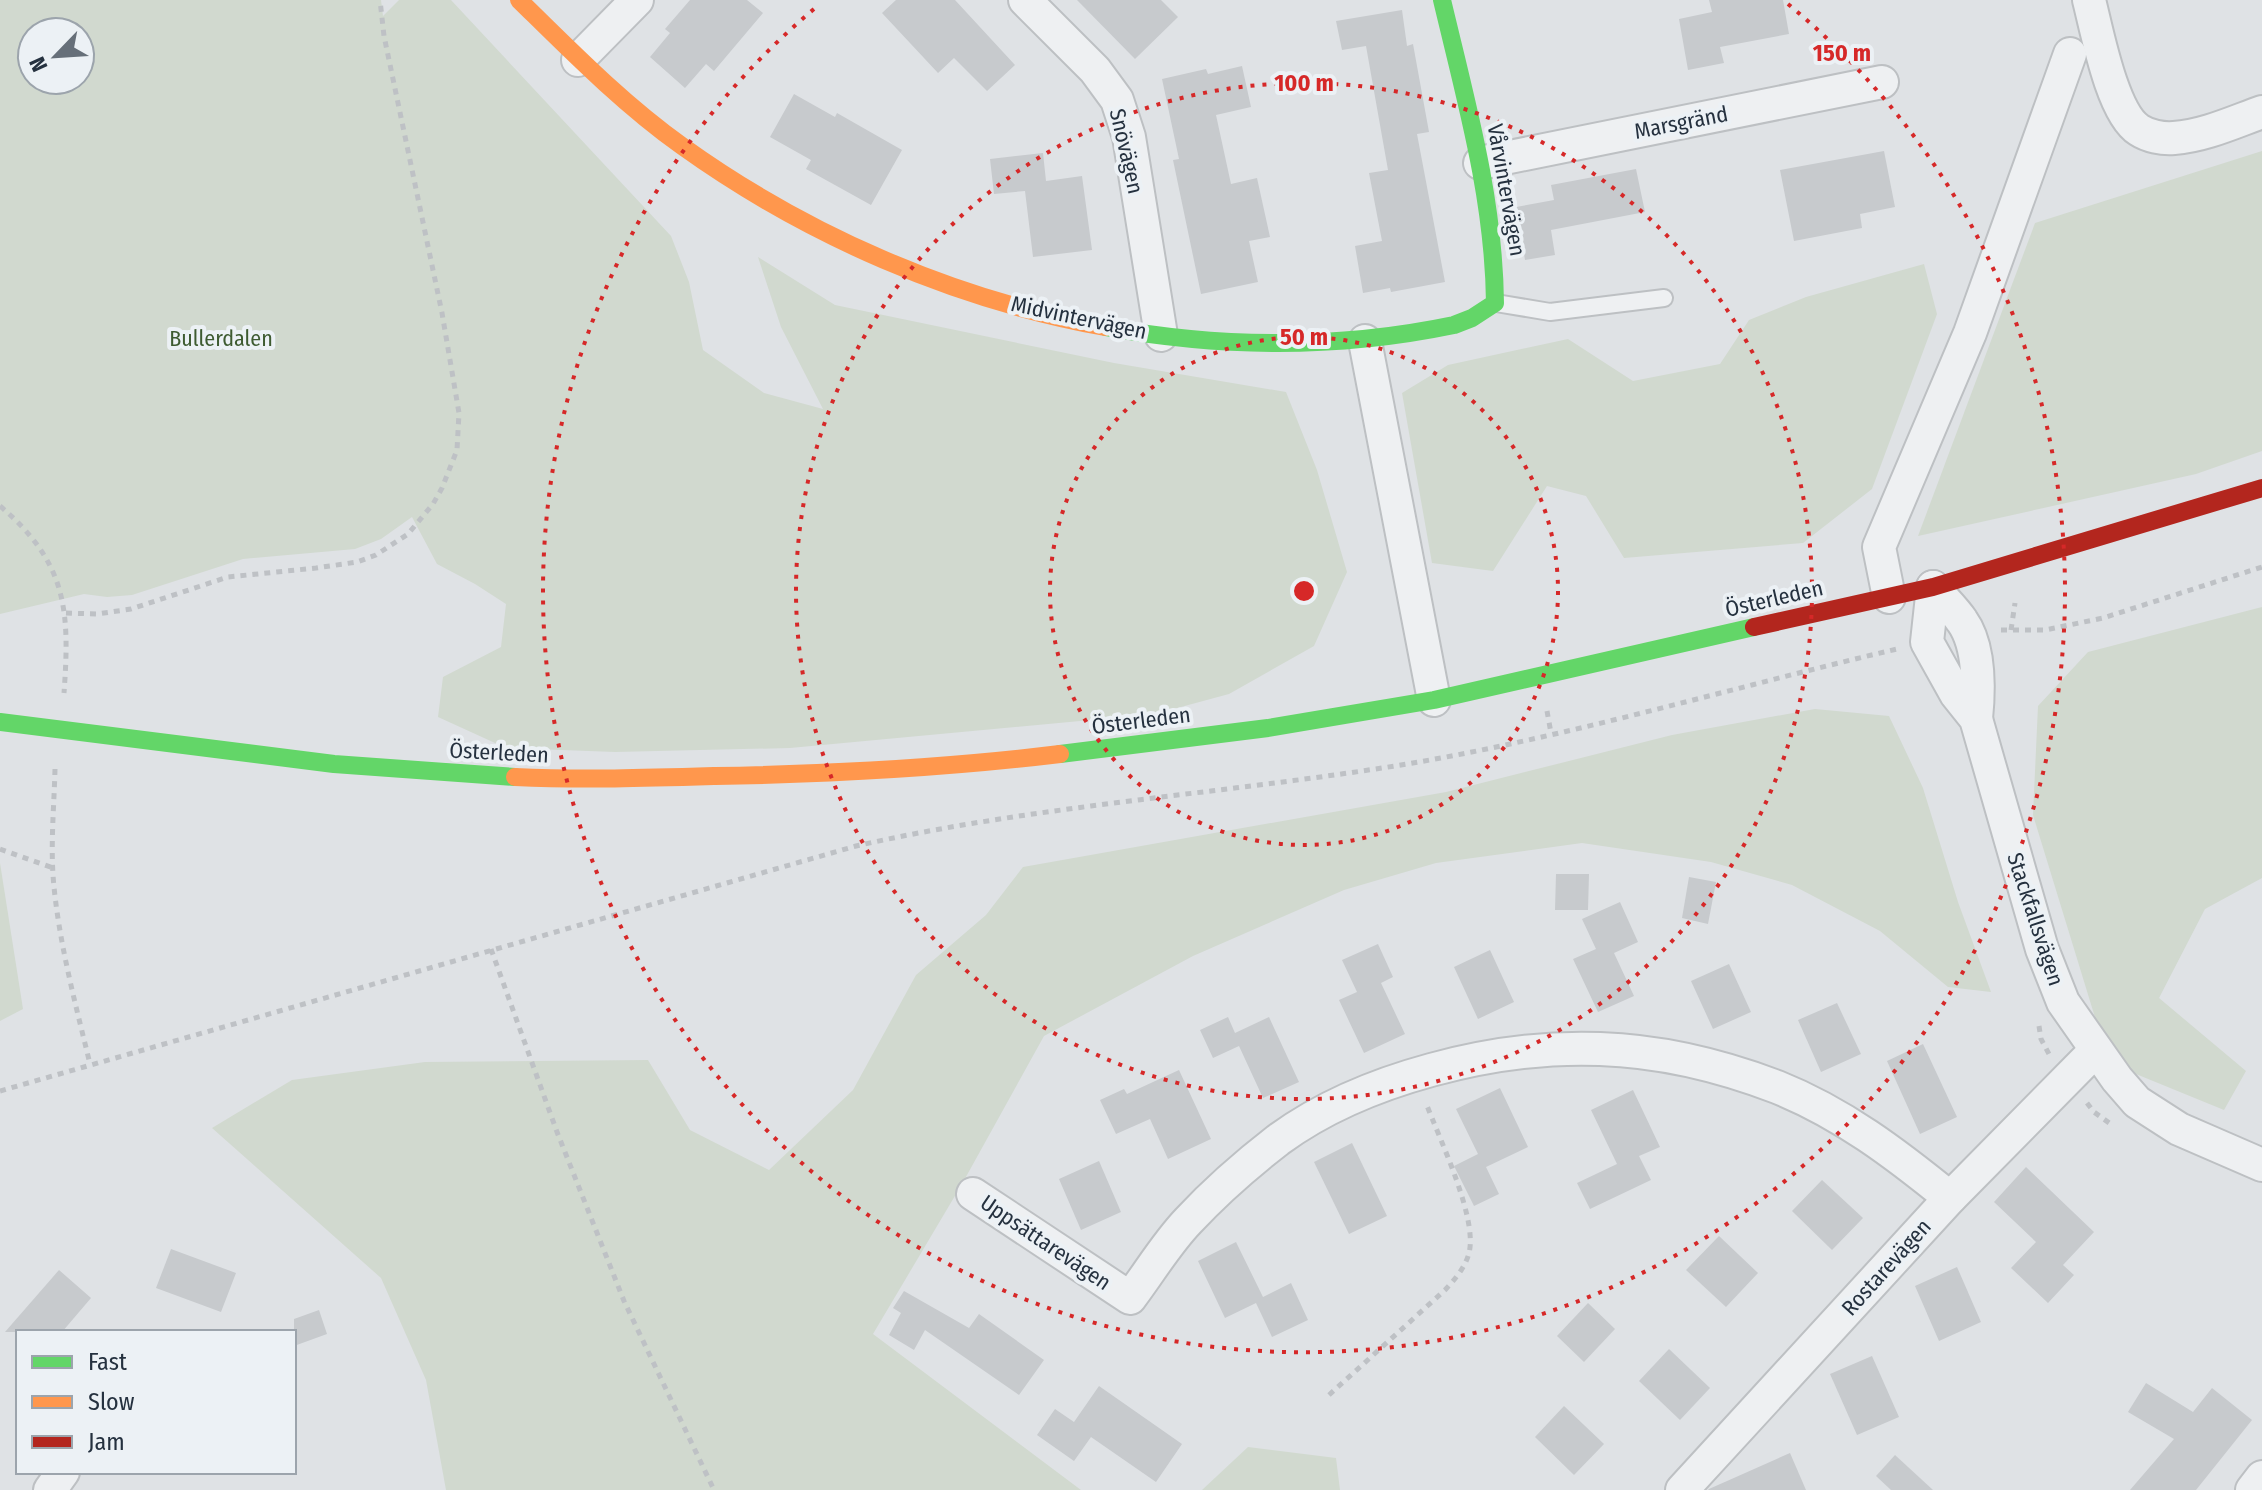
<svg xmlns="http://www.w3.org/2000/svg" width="2262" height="1490" viewBox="0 0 2262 1490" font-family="'Fira Sans Condensed',sans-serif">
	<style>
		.green { fill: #d1d9cf; fill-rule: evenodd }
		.building { fill: #c7cacd }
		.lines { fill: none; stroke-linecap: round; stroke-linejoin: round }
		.lane-casing { stroke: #bdc0c3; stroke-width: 20 }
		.street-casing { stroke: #bdc0c3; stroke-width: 36 }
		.path { stroke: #bec1c5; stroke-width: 5; stroke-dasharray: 6 6; stroke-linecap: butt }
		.lane { stroke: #eef0f2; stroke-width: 16 }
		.street { stroke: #eef0f2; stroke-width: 32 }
		.fast { stroke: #63d668; stroke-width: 18 }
		.slow { stroke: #ff974d; stroke-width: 18 }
		.jam { stroke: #b3261e; stroke-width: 18 }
		.ring { fill: none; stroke: #d62828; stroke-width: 4; stroke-dasharray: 4 8 }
		.labels { text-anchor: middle; stroke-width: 8; stroke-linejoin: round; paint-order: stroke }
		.street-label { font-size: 22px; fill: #25313f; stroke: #ecf1f5 }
		.park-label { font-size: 22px; fill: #3e5b31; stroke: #ecf1f5 }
		.centre { fill: #d62828; stroke: #ecf1f5; stroke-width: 4 }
		.ring-label { font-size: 24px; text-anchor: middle; font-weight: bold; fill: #d62828; stroke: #ecf1f5; stroke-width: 8; stroke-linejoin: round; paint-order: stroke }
	</style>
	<rect width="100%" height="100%" fill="#dfe2e5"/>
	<!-- green -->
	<g class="green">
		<path d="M0 0H381L383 16 399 0H451L671 236 689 282 703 350 764 393 823 409 781 327 758 257 835 305 1114 363 1286 392 1317 470 1347 572 1314 646 1229 694 1155 714 790 748 615 752 506 748 438 717 443 677 501 647 506 604 475 584 437 564 412 517 381 539 355 549 243 559 132 595 107 597 84 594 0 614ZM32 32H80V80H32Z"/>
		<polygon points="2262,151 2262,451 2196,474 1918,536 2035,223"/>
		<polygon points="1924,264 1937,314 1872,489 1803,543 1624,558 1586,496 1547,486 1493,571 1432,563 1402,393 1448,365 1568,339 1633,381 1720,364 1749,320 1806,297"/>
		<polygon points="2262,607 2262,878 2205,909 2159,998 2246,1071 2224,1110 2109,1063 2033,815 2038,706 2088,652"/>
		<polygon points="1815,709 1889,716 1923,788 1958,902 1991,992 1948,987 1880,931 1792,885 1711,862 1582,843 1436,863 1344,890 1193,956 1044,1036 962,1184 873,1334 1081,1490 446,1490 426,1380 381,1278 212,1128 292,1080 425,1062 648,1060 690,1130 769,1170 853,1090 916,975 986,915 1023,867 1446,792 1672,735"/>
		<polygon points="0,863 23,1009 0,1021"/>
		<polygon points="1248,1447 1336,1458 1340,1490 1202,1490"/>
	</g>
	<!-- building -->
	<g class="building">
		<polygon points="690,0 747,0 763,13 714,71 706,64 685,88 650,57 670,33 665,29"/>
		<polygon points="896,0 955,0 1015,65 987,91 954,58 938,73 882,13"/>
		<polygon points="1077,0 1161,0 1178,17 1135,59"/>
		<polygon points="1709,0 1783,0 1789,34 1720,47 1724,63 1688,70 1679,19 1712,12"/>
		<polygon points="1402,10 1407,46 1413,44 1429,132 1417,134 1445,282 1391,292 1390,288 1363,293 1355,246 1382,241 1369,173 1388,170 1366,46 1342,50 1336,21"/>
		<polygon points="1242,66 1251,107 1216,115 1231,184 1257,178 1270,237 1249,241 1258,282 1201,294 1173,160 1179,159 1162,79 1206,69 1208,74"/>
		<polygon points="794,94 835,117 837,113 902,150 871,205 806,169 811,160 770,137"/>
		<polygon points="1884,151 1895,207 1860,214 1862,228 1794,241 1780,170"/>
		<polygon points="1043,153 1046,181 1082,176 1092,250 1033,257 1025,191 994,194 990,159"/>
		<polygon points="1636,169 1645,212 1551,230 1555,255 1525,260 1516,207 1554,200 1551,185"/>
		<polygon points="1556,874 1589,874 1588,910 1555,910"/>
		<polygon points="1689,877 1716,882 1708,924 1682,918"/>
		<polygon points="1620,902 1638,942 1614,953 1634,996 1598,1012 1573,959 1596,949 1582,919"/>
		<polygon points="1378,944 1393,977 1381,983 1405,1034 1364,1053 1339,1000 1357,992 1342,960"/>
		<polygon points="1490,950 1514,1002 1478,1019 1454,967"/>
		<polygon points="1729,964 1751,1012 1713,1029 1691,981"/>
		<polygon points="1837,1003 1861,1054 1821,1072 1798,1020"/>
		<polygon points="1228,1017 1235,1033 1269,1017 1299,1082 1263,1098 1239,1046 1213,1058 1200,1030"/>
		<polygon points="1923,1044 1957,1117 1920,1134 1887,1061"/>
		<polygon points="1179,1070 1211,1139 1168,1159 1150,1119 1116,1134 1100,1100 1124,1089 1127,1094"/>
		<polygon points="1500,1088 1528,1147 1486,1167 1499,1194 1474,1206 1454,1166 1478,1154 1456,1109"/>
		<polygon points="1633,1090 1660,1147 1639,1156 1651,1180 1590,1209 1577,1183 1617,1164 1591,1110"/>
		<polygon points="1352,1143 1387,1216 1349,1234 1314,1162"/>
		<polygon points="1099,1161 1121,1212 1081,1230 1059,1179"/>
		<polygon points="2026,1167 2094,1232 2063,1265 2074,1275 2048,1303 2011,1268 2036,1242 1994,1202"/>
		<polygon points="1822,1180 1863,1218 1832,1250 1792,1211"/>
		<polygon points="1719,1236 1758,1273 1726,1307 1686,1270"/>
		<polygon points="1236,1242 1263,1297 1291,1283 1308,1320 1272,1337 1256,1303 1225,1318 1198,1261"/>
		<polygon points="171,1249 236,1273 221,1312 156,1288"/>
		<polygon points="1957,1267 1981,1322 1939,1341 1915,1286"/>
		<polygon points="59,1270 91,1298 62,1332 5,1332"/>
		<polygon points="904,1291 969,1328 979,1314 1044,1360 1019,1395 925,1330 914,1350 889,1335 901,1313 893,1308"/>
		<polygon points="1588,1303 1615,1329 1584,1362 1557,1336"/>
		<polygon points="319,1310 327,1334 294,1346 294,1319"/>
		<polygon points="1669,1349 1710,1388 1680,1420 1639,1381"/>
		<polygon points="1872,1356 1899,1417 1857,1435 1830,1374"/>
		<polygon points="2146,1383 2193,1412 2212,1388 2252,1420 2196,1490 2130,1490 2174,1439 2128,1412"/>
		<polygon points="1099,1386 1182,1444 1156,1482 1091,1437 1074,1461 1037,1435 1055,1409 1074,1422"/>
		<polygon points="1564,1406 1604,1444 1574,1475 1535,1437"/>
		<polygon points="1790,1453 1806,1490 1708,1490 1709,1489"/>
		<polygon points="1895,1455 1933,1490 1891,1490 1876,1476"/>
	</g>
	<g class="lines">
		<!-- lane casing -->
		<g class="lane-casing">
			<polyline id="lane" points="1496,303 1550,312 1664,298"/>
		</g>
		<!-- street casing -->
		<g class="street-casing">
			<g id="street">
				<polyline points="1025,0 1095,70 1117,100 1129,137 1161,335"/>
				<path d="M2089 0C2097 31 2112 113 2139 130 2148 136 2162 139 2174 138 2204 136 2234 122 2262 112"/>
				<polyline points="578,60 637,0"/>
				<polyline points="1480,163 1882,82"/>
				<polyline points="1365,341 1434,700"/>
				<polyline points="1933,587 1927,642 1956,694 1976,719 2042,949 2063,1002 2117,1079 2137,1102 2179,1129 2262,1165"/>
				<path d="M1933 587C1942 598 1954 609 1962 621 1980 646 1979 690 1976 719"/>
				<polyline points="1889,597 1879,547 1970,333 2070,54"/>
				<path d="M973 1194 1130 1298C1149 1273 1166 1244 1188 1221 1215 1192 1247 1164 1278 1140 1362 1078 1497 1045 1600 1049 1659 1051 1722 1066 1777 1087 1842 1113 1896 1154 1950 1198"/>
				<polyline points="50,1490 63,1472"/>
				<polyline points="1682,1490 1950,1198 2096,1050"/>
				<polyline points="2252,1490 2262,1477"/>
			</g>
		</g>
		<!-- path -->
		<g class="path">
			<path d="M0 506C67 563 70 610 64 693"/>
			<polyline points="66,613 97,614 131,609 228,577 316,568 357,562 376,555 408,534 433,504 442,488 457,450 459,413 442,313 384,36 380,0"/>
			<polyline points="2001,630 2045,630 2103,618 2262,567"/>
			<polyline points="2011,630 2015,603"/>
			<polyline points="1547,711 1551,733"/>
			<path d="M55 769C54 809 50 848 54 887 60 947 76 1006 90 1064"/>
			<polyline points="0,849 53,868"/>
			<polyline points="491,949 557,1132 624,1301 714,1490"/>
			<polyline points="2039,1026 2041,1039 2049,1054"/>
			<path d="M0 1091 856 846C1037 805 1224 794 1407 764 1572 736 1734 687 1897 649"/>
			<polyline points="2087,1103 2094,1112 2112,1125"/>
			<path d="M1329 1395 1445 1290C1455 1279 1465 1268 1469 1253 1478 1218 1439 1138 1426 1103"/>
		</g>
		<!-- lane -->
		<use href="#lane" class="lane"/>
		<!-- street -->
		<use href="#street" class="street"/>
		<!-- fast -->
		<g class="fast">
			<path d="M1105 327C1220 348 1339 349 1454 325L1472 318 1495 303C1494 199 1466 101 1442 0"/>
			<polyline points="0,722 334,764 515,777"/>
			<polyline points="1060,754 1268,728 1434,700 1754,627"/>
		</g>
		<!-- slow -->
		<g class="slow">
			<path d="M519 0C571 51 623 104 682 146 806 235 955 300 1105 327"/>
			<path d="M515 777C582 780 648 778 715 776 831 774 945 768 1060 754"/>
		</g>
		<!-- jam -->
		<polyline class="jam" points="1754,627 1933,587 2262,488"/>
	</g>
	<!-- distance rings -->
	<g class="ring">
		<circle cx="1304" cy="591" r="254"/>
		<circle cx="1304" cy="591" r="508"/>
		<path d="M1788 4A761 761 0 1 1 820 4"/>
	</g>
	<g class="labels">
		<!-- street labels -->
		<g class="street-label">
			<text transform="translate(1681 122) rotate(-11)" y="8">Marsgränd</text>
			<text transform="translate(1127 151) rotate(77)" y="8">Snövägen</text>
			<text transform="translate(1507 190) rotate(80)" y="8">Vårvintervägen</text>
			<text transform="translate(1079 317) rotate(12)" y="8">Midvintervägen</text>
			<text transform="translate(1774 598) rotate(-13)" y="8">Österleden</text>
			<text transform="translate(1141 720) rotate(-7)" y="8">Österleden</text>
			<text transform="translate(499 752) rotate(3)" y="8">Österleden</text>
			<text transform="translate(2036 919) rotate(72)" y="8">Stackfallsvägen</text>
			<text transform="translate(1046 1242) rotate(34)" y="8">Uppsättarevägen</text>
			<text transform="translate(1886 1267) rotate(-48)" y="8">Rostarevägen</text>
		</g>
		<!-- park labels -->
		<g class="park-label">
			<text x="221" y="346">Bullerdalen</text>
		</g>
	</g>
	<circle cx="1304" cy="591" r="12" class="centre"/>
	<g class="ring-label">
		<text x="1842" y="61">150 m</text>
		<text x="1304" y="91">100 m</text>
		<text x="1304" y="345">50 m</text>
	</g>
	<!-- legend -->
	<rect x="16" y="1330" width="280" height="144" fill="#ecf1f5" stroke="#9ca4ac" stroke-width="2"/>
	<rect x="32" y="1356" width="40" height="12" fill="#63d668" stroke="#9ca4ac" stroke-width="2"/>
	<text x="88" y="1370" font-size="24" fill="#25313f">Fast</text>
	<rect x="32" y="1396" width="40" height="12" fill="#ff974d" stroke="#9ca4ac" stroke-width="2"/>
	<text x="88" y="1410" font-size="24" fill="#25313f">Slow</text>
	<rect x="32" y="1436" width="40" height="12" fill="#b3261e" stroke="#9ca4ac" stroke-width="2"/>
	<text x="88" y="1450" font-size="24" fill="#25313f">Jam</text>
	<!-- north arrow -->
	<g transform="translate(56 56) rotate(245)"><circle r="38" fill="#ecf1f5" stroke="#9ca4ac" stroke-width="2"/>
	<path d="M0-6L14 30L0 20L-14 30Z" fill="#666f79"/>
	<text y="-12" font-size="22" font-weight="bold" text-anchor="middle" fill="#25313f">N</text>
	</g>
</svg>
